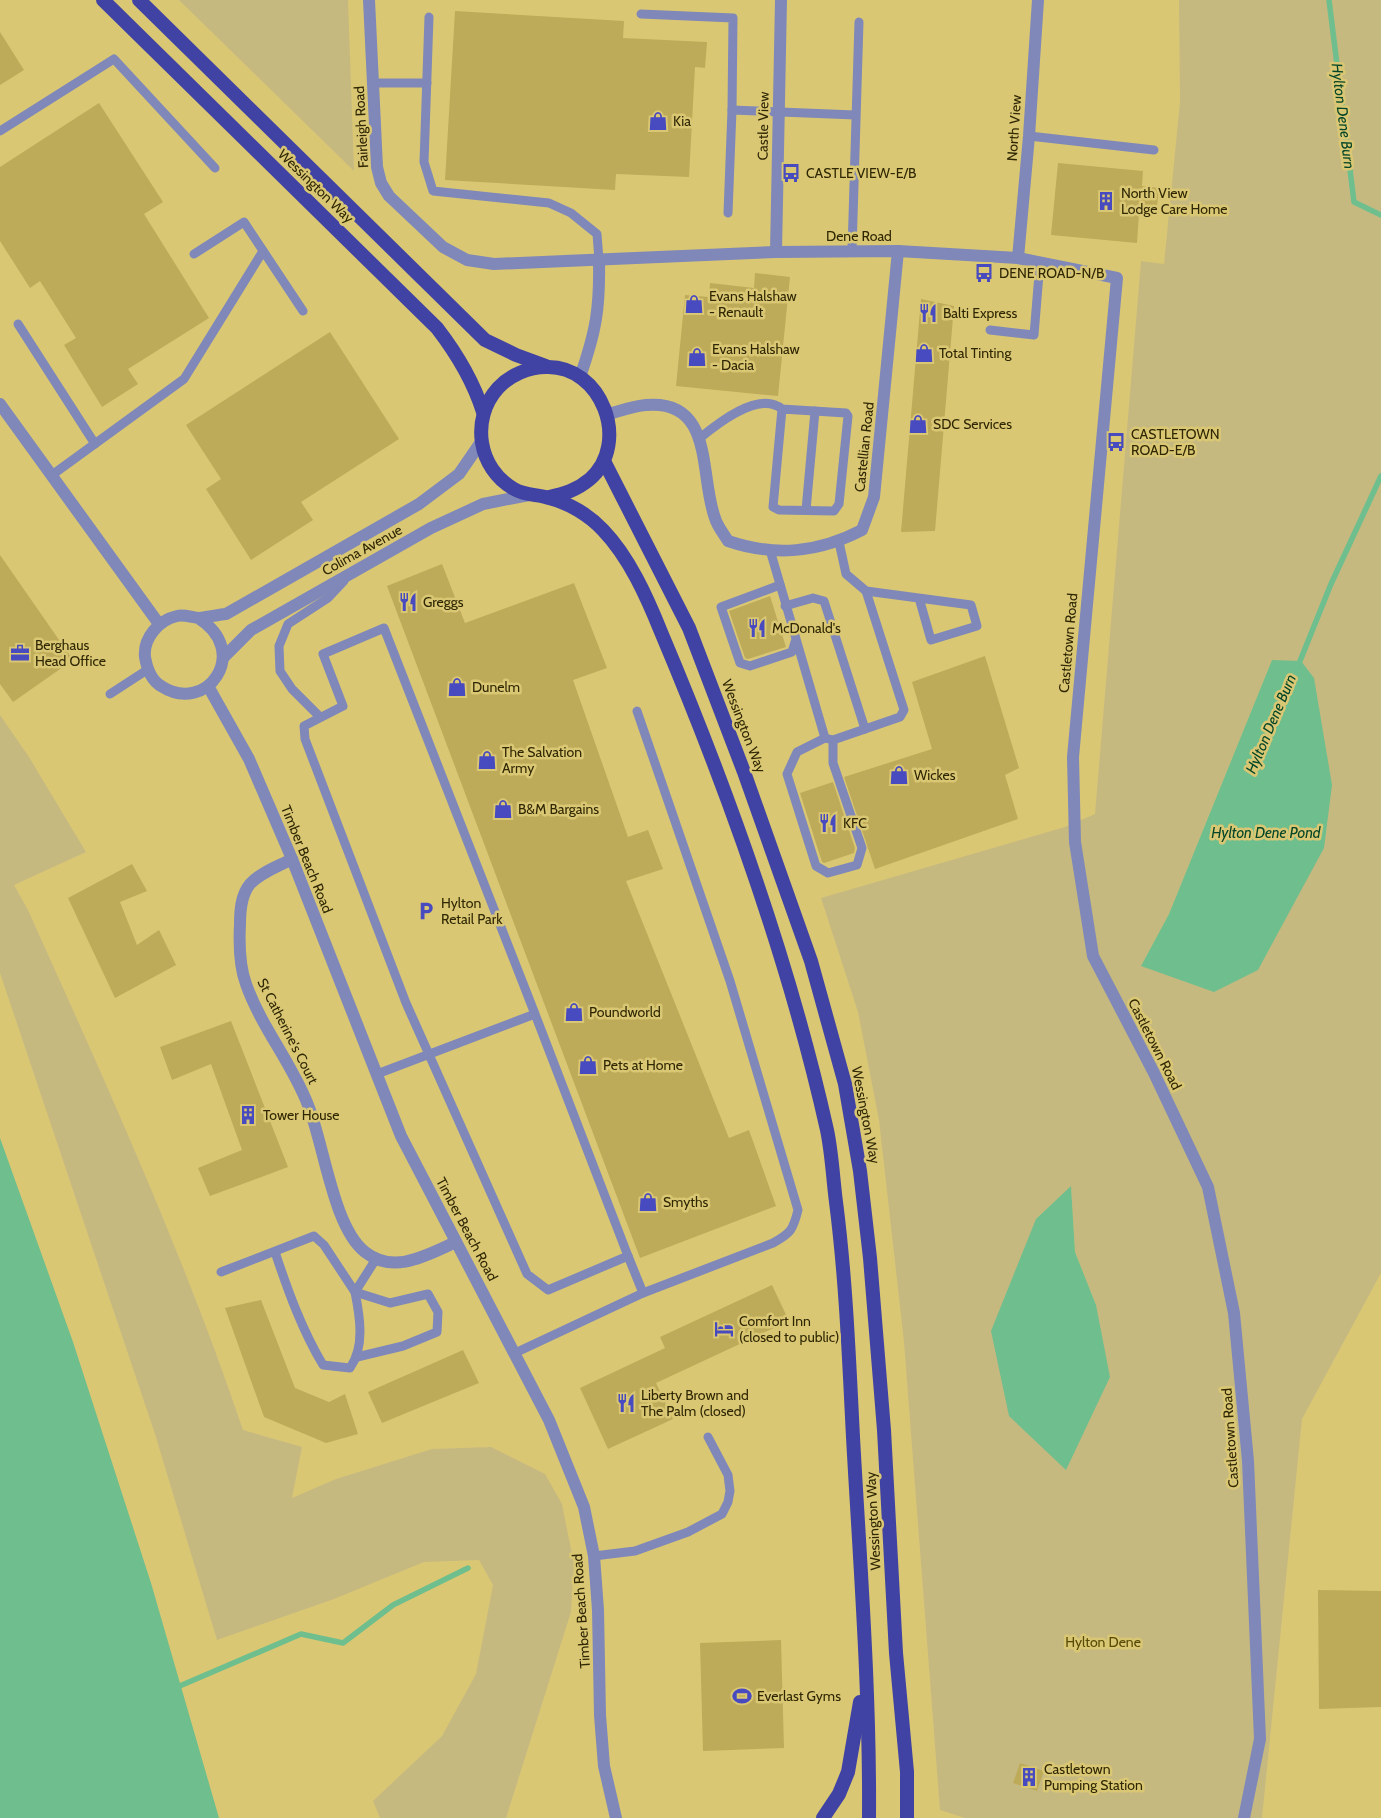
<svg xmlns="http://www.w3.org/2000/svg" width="1381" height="1818" viewBox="0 0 1381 1818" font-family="Cabin,sans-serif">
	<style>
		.green { fill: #c6b980; fill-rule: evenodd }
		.water { fill: #6ebe8e }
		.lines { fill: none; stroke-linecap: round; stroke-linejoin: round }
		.stream { stroke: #6ebe8e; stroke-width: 5.5 }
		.building { fill: #beab59 }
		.service { stroke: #7f88b9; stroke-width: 9 }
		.minor { stroke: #7f88b9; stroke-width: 12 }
		.tertiary { stroke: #7f88b9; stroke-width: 12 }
		.trunk { stroke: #4043a3; stroke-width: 14 }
		.labels { text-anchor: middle; stroke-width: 5; stroke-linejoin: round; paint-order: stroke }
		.poi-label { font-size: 14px; fill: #2f2703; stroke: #dac774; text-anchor: start }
		.street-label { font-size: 14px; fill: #2f2703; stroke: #dac774 }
		.park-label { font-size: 14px; fill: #564905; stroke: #dac774 }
		.water-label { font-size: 15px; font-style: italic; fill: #034527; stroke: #dac774 }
	</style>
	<rect width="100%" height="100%" fill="#dac774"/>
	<!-- green -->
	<g class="green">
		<polygon points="179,0 348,0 354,171"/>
		<path d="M1179 0H1381V1273L1302 1419 1262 1818H965L940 1810 904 1342 879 1120 858 1012 821 898 1065 827 1095 814 1141 261 1164 264 1180 102ZM1272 660 1332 785 1141 966 1169 914ZM1071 1187 1075 1252 1096 1305 1036 1219Z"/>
		<path d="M0 715 29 757 86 852 14 885 28 910C105 1081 183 1252 243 1430L302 1447 292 1498 336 1479 432 1449 491 1447 545 1474 562 1504 574 1564 571 1612 506 1818H380L373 1801 442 1736 476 1674 493 1585 479 1560 424 1562 334 1599 217 1640 155 1434 0 973Z"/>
	</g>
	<!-- water -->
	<g class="water">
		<polygon points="1272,660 1301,661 1314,678 1332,785 1324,848 1258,970 1214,992 1141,966 1169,914"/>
		<polygon points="0,1138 73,1342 151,1583 219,1818 0,1818"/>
		<polygon points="1071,1186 1075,1252 1096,1305 1110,1377 1066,1470 1009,1416 991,1331 1036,1219"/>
	</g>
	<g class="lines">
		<!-- stream -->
		<g class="stream">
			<polyline points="1329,0 1354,202 1381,215"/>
			<polyline points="1298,666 1331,584 1381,476"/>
			<polyline points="175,1688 301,1634 343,1643 393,1605 468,1568"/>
		</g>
	</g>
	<!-- building -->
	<g class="building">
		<polygon points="455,11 624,21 623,38 707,42 705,68 695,67 689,177 616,174 615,190 445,180"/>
		<polygon points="0,32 24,70 0,85"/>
		<polygon points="99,103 163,202 144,214 209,318 128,369 138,384 102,407 64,345 76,338 40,281 30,288 0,241 0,167"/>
		<polygon points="1058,163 1143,171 1142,186 1159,188 1156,216 1139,214 1137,243 1051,235"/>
		<polygon points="755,273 790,277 778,396 676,386 685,295 709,297 710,283 754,288"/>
		<polygon points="921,299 954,306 935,531 901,532"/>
		<polygon points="330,332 399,439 301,502 313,520 251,560 206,489 221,479 186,425"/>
		<polygon points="0,555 73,660 13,702 0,684"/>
		<polygon points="442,564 465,623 574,583 607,668 573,680 628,837 648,830 663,869 626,881 729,1138 749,1130 776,1206 640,1258 387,586"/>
		<polygon points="770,596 786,647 748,659 745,658 729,611"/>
		<polygon points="985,656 1019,768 1005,775 1018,819 875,869 844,777 932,749 912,682"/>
		<polygon points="833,782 855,848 854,853 824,863 822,862 800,793"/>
		<polygon points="132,864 147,891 120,902 137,945 159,930 176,965 115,998 68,898"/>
		<polygon points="231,1021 288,1167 210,1196 198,1168 242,1150 211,1064 172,1080 160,1047"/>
		<polygon points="772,1285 789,1321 656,1383 673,1419 608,1449 580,1388 665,1348 660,1337"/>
		<polygon points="261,1300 295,1388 329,1402 345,1394 358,1434 326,1443 264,1417 225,1308"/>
		<polygon points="463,1350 479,1383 382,1423 368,1392"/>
		<polygon points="1318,1590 1381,1591 1381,1707 1319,1709"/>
		<polygon points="781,1640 784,1748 703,1751 700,1643"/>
		<polygon points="1020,1763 1044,1771 1037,1791 1013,1783"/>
	</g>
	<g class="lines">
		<!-- service -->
		<g class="service">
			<polyline points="641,14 733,18 732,110"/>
			<polyline points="429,17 424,162 433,191 549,203 571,213 597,234 599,260"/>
			<polyline points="373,83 427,83"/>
			<polyline points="0,131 114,59 215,168"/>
			<polyline points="1029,136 1154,150"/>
			<polyline points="728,213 732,110 855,115"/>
			<polyline points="852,250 859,22"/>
			<polyline points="194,254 244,222 303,311"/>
			<polyline points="18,324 95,444"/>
			<polyline points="990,330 1034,335 1040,262"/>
			<path d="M700 438C717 424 759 390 782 409L773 507 779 510 834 511 839 504 848 416 846 413 782 409"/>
			<polyline points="52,475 184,379 263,251"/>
			<polyline points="806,510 815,411"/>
			<polyline points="839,542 846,574 866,591 971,605 977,626 931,640 919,598"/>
			<polyline points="770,550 825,738 833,740 900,717 904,710 866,591"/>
			<polyline points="780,585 721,607 740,663 750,666 792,652 795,642"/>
			<polyline points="785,606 813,598 824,601 865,729"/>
			<polyline points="110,694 147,670"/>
			<path d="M637 711 730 981 798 1210C793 1230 791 1233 773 1243L643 1293"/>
			<polyline points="319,716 292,689 280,671 279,646 288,624 328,598 344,581"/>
			<polyline points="825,738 797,752 787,774 816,866 828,873 857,865 862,848 833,763 833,740"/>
			<polyline points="377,1074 535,1014 628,1256 548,1290 527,1274 406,1003 305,739 304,726 343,706 323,654 384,628 535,1014"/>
			<path d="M275 1252C288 1291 302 1330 323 1365L350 1368C365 1347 360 1317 355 1292L376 1259"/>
			<polyline points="221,1272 314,1236 324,1245 355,1292 390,1303 428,1294 438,1312 437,1332 403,1346 357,1357"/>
			<polyline points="515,1353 643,1293 628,1256"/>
			<polyline points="594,1556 635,1551 688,1532 722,1514 728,1502 730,1491 728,1475 708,1437"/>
		</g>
		<!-- minor -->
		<g class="minor">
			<polyline points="776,252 781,0"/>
			<polyline points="1018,258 1029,136 1038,0"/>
			<path d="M580 377C596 331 600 309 599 260"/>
			<polyline points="0,404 159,624"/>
			<path d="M608 414C620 411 633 406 646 405 715 399 699 476 715 518 717 526 724 534 728 541 775 557 818 553 862 530L874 497 898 251"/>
			<path d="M198 618C252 651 207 716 161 686 151 680 147 669 145 657 143 638 159 620 177 616 185 614 192 618 200 618 208 617 217 615 226 614L419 504 459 474 481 442"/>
			<polyline points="223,658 251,630 431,528 483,504 529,495"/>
			<polyline points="208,686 249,759 292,859 401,1136 549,1420 584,1507 594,1556 598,1610 600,1715 604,1766 616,1818"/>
			<path d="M292 859C279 866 261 872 250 884 241 895 240 910 240 924 239 943 239 965 246 984 261 1027 292 1063 308 1105 324 1144 333 1227 365 1252 394 1275 427 1255 456 1242"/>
		</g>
		<!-- tertiary -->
		<polyline class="tertiary" points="369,0 377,167 381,183 389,196 443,247 467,260 494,264 776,252 898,251 1018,258 1117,278 1073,757 1075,842 1093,956 1154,1073 1208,1187 1234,1313 1248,1461 1260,1739 1244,1818"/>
		<!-- trunk -->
		<g class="trunk">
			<path d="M103 0 437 328C457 354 473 380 483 412"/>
			<polyline points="139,0 485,340 516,355 546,366"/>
			<polyline points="604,461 689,628 744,772 811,961 845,1084 860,1171 870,1258 884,1430 896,1653 907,1772 907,1818"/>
			<path d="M549 497C564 494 577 490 590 479 631 443 602 365 546 367 529 367 510 375 498 388 470 419 478 469 514 489 526 496 537 494 549 498 569 503 589 515 603 530 629 557 647 597 661 632 729 793 789 960 827 1130 832 1154 833 1179 836 1202 846 1280 849 1359 853 1437 860 1564 870 1691 869 1818"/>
			<polyline points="823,1818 839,1794 848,1772 860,1702"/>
		</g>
	</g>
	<!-- icons -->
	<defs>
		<g id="shop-bare" transform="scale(1.5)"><path d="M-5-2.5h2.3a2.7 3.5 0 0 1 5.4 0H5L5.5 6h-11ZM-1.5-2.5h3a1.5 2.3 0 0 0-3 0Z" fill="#484ac0" stroke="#dac774" stroke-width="2.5" paint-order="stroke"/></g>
		<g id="bus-bare" transform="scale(1.5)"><path d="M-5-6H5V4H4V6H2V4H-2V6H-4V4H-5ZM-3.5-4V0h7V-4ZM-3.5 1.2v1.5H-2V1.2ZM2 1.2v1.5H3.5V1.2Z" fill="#484ac0" stroke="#dac774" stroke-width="2.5" paint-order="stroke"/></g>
		<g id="building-bare" transform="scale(1.5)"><path d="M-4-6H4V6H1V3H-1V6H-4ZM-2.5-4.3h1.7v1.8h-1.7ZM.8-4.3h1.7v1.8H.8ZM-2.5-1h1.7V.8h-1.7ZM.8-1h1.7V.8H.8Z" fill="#484ac0" stroke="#dac774" stroke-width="2.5" paint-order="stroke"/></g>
		<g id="restaurant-bare" transform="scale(1.5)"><path d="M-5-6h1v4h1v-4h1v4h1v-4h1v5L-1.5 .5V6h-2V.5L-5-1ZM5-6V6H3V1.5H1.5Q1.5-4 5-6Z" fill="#484ac0" stroke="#dac774" stroke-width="2.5" paint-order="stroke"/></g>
		<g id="office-bare" transform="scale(1.5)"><path d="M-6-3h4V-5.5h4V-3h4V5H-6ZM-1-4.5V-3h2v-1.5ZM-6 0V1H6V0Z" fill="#484ac0" stroke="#dac774" stroke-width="2.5" paint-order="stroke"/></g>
		<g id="parking-bare" transform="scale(1.5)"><path d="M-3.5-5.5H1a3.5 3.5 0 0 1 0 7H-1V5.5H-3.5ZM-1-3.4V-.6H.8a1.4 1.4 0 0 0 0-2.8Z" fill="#484ac0" stroke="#dac774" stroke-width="2.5" paint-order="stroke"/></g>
		<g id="hotel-bare" transform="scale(1.5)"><path d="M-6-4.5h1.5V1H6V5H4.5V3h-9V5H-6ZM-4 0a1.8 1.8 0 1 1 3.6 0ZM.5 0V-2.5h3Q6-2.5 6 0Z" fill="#484ac0" stroke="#dac774" stroke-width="2.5" paint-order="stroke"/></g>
		<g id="stadium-bare" transform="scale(1.5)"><path d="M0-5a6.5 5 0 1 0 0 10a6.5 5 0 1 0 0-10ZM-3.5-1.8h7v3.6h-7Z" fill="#484ac0" stroke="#dac774" stroke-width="2.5" paint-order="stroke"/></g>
	</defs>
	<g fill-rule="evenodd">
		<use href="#shop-bare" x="658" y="121"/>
		<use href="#bus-bare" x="791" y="173"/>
		<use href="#building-bare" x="1106" y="201"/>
		<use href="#bus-bare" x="984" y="273"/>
		<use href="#shop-bare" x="694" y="304"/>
		<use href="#restaurant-bare" x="928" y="313"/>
		<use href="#shop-bare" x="924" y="353"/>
		<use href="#shop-bare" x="697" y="357"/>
		<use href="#shop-bare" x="918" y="424"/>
		<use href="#bus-bare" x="1116" y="442"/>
		<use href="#restaurant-bare" x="408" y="602"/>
		<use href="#restaurant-bare" x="757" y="628"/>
		<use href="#office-bare" x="20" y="653"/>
		<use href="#shop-bare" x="457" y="687"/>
		<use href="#shop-bare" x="487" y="760"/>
		<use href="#shop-bare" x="899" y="775"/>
		<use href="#shop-bare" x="503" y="809"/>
		<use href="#restaurant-bare" x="828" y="823"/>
		<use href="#parking-bare" x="426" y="911"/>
		<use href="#shop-bare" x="574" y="1012"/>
		<use href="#shop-bare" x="588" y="1065"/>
		<use href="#building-bare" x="248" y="1115"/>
		<use href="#shop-bare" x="648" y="1202"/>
		<use href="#hotel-bare" x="724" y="1329"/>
		<use href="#restaurant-bare" x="626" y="1403"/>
		<use href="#stadium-bare" x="742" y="1696"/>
		<use href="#building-bare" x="1029" y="1777"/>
	</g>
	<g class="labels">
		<!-- poi labels -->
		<g class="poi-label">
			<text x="673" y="126">Kia</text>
			<text x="806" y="178">CASTLE VIEW-E/B</text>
			<text x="1121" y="198">North View<tspan x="1121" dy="16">Lodge Care Home</tspan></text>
			<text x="999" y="278">DENE ROAD-N/B</text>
			<text x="709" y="301">Evans Halshaw<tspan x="709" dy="16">- Renault</tspan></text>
			<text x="943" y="318">Balti Express</text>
			<text x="712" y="354">Evans Halshaw<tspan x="712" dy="16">- Dacia</tspan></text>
			<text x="939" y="358">Total Tinting</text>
			<text x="933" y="429">SDC Services</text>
			<text x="1131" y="439">CASTLETOWN<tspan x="1131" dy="16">ROAD-E/B</tspan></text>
			<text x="423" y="607">Greggs</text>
			<text x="772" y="633">McDonald's</text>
			<text x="35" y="650">Berghaus<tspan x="35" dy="16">Head Office</tspan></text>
			<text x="472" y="692">Dunelm</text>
			<text x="502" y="757">The Salvation<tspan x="502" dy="16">Army</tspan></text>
			<text x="914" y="780">Wickes</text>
			<text x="518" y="814">B&amp;M Bargains</text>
			<text x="843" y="828">KFC</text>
			<text x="441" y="908">Hylton<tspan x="441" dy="16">Retail Park</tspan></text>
			<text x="589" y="1017">Poundworld</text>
			<text x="603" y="1070">Pets at Home</text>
			<text x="263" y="1120">Tower House</text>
			<text x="663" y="1207">Smyths</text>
			<text x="739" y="1326">Comfort Inn<tspan x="739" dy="16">(closed to public)</tspan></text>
			<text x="641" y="1400">Liberty Brown and<tspan x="641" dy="16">The Palm (closed)</tspan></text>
			<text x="757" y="1701">Everlast Gyms</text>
			<text x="1044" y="1774">Castletown<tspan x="1044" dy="16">Pumping Station</tspan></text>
		</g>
		<!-- street labels -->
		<g class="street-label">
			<text transform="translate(763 126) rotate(-89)" y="5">Castle View</text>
			<text transform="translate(361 127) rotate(-93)" y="5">Fairleigh Road</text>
			<text transform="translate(1014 128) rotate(-86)" y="5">North View</text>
			<text transform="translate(316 186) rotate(44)" y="5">Wessington Way</text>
			<text x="859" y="241">Dene Road</text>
			<text transform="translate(864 447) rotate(-84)" y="5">Castellian Road</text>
			<text transform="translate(362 550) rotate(-29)" y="5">Colima Avenue</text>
			<text transform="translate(1068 643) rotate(-85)" y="5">Castletown Road</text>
			<text transform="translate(744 726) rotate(69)" y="5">Wessington Way</text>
			<text transform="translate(307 859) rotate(68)" y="5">Timber Beach Road</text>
			<text transform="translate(288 1031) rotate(63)" y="5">St Catherine's Court</text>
			<text transform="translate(1155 1044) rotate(63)" y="5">Castletown Road</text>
			<text transform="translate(866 1115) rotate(79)" y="5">Wessington Way</text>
			<text transform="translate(467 1229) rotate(62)" y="5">Timber Beach Road</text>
			<text transform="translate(1230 1438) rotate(-94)" y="5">Castletown Road</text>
			<text transform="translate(873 1521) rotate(-93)" y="5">Wessington Way</text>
			<text transform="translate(581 1611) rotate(-94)" y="5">Timber Beach Road</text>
		</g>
		<!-- park labels -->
		<g class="park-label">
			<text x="1103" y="1647">Hylton Dene</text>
		</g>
		<!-- water labels -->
		<g class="water-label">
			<text transform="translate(1343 116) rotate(83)" y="5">Hylton Dene Burn</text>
			<text transform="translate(1271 724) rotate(-67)" y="5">Hylton Dene Burn</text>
			<text x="1266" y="838">Hylton Dene Pond</text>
		</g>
	</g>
</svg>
